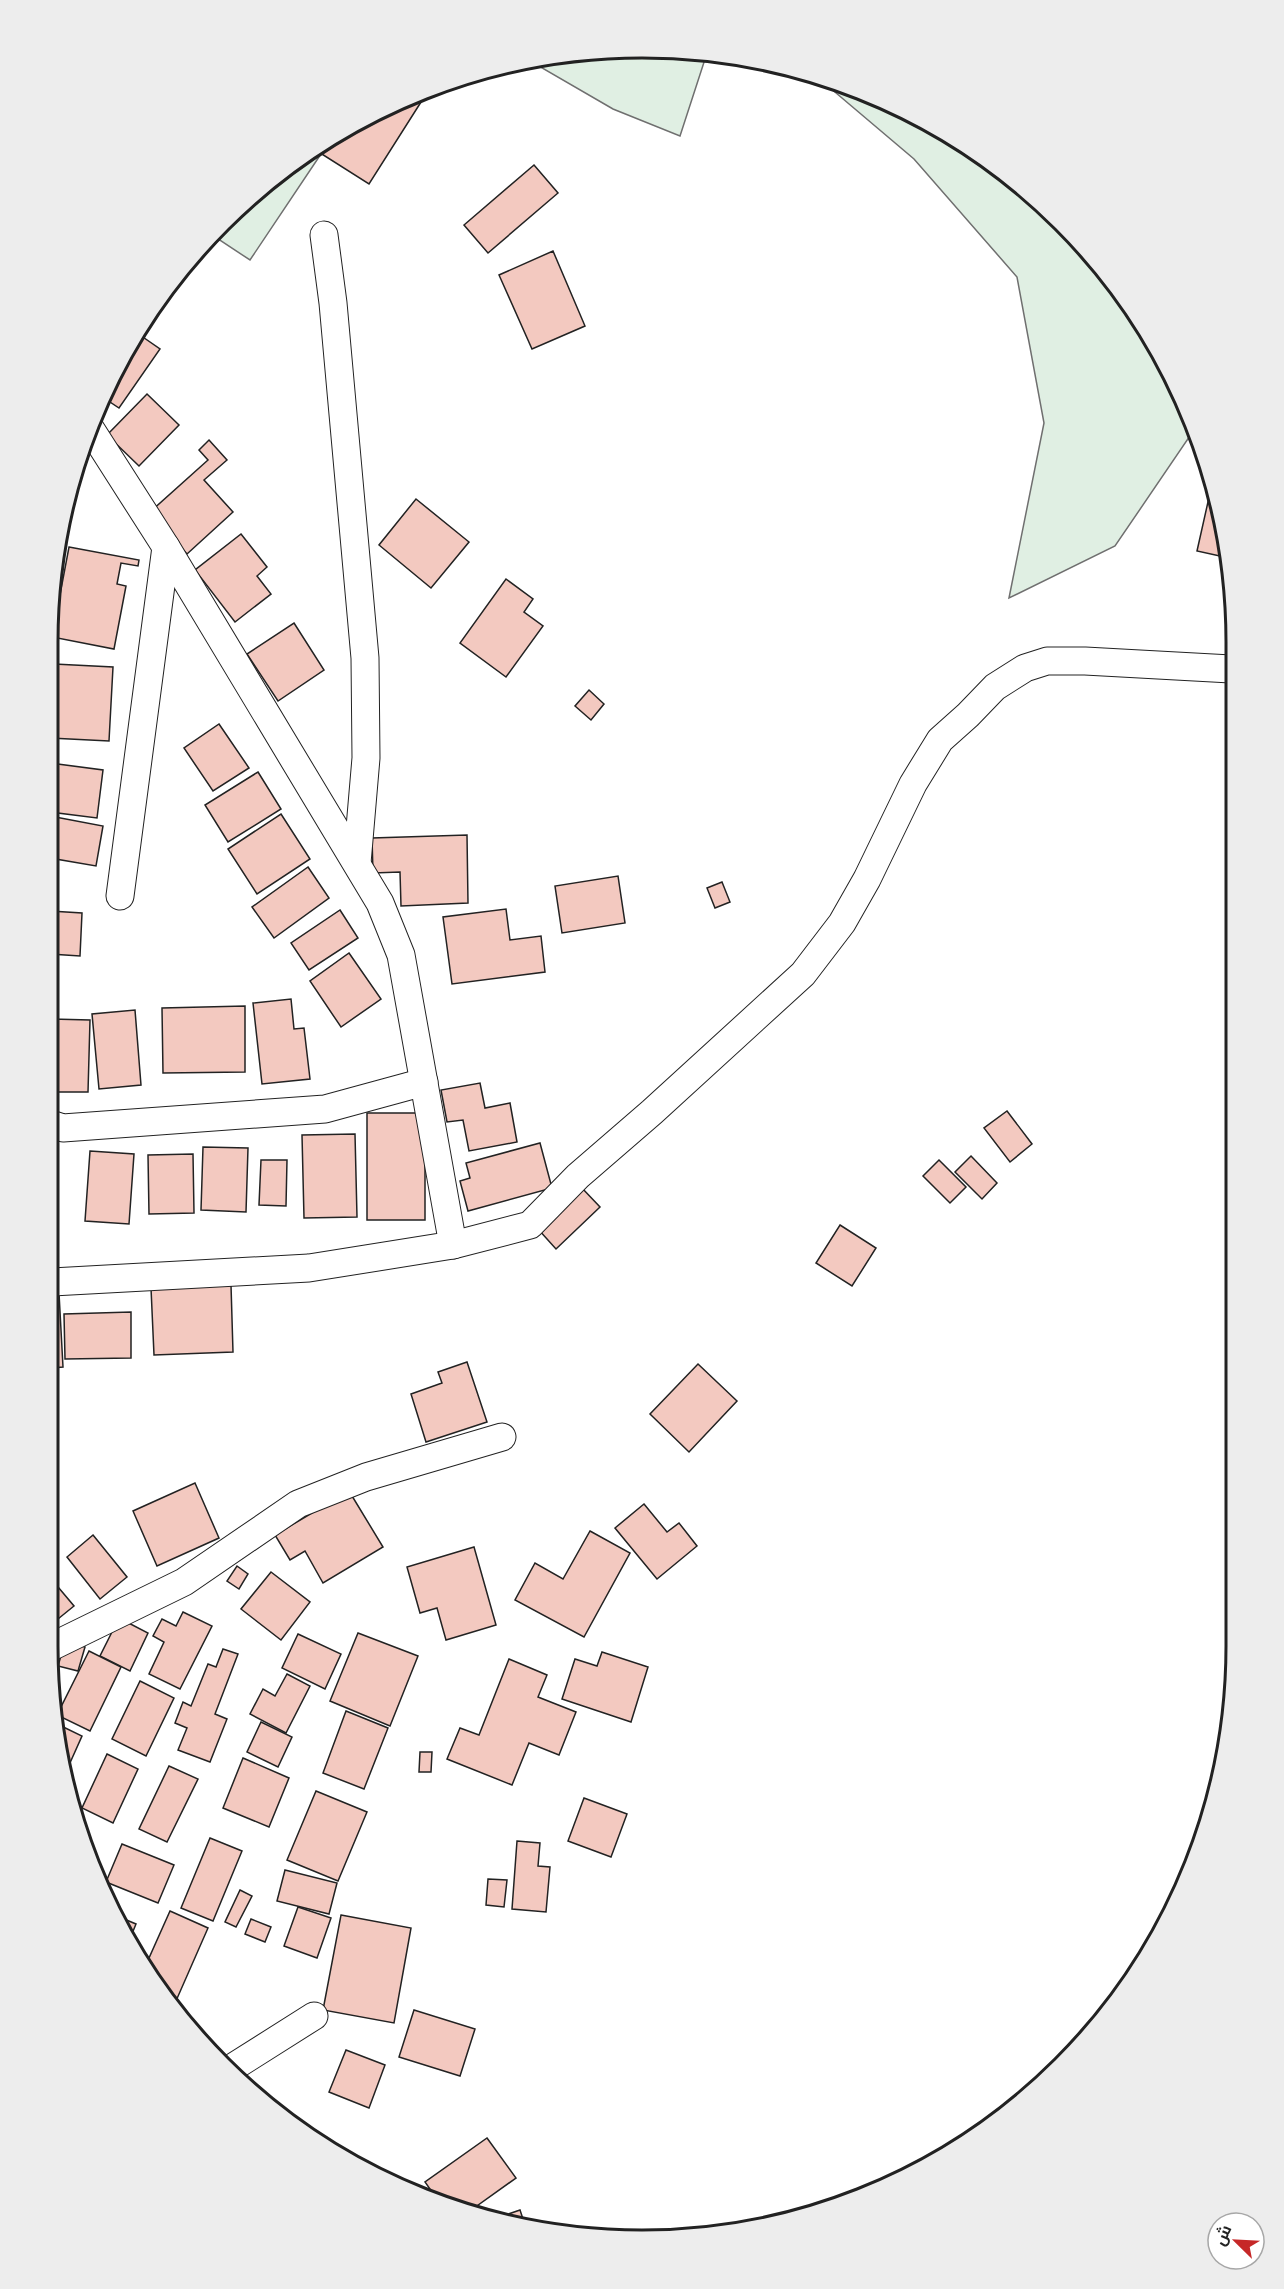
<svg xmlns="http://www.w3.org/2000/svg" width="1284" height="2289" viewBox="0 0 1284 2289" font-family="'IBM Plex Sans',Cairo,sans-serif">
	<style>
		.green { fill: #e0efe3; stroke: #6f6f6f; stroke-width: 1.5 }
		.building { fill: #f3c9c0; stroke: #222; stroke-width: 1.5 }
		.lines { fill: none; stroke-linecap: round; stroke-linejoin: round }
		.street-casing { stroke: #222; stroke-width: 29 }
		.street { stroke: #fff; stroke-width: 27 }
		.rim { fill: none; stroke: #222; stroke-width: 3 }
	</style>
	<rect width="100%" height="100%" fill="#fff"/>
	<!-- green -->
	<g class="green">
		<polygon points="603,49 707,53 680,136 613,109 530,61"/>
		<polygon points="816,76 833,80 939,128 1062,222 1136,312 1194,430 1115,546 1009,598 1044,423 1017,277 914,159"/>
		<polygon points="331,139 250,260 212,235 281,171"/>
	</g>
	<!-- building -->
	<g class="building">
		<polygon points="428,91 369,184 317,151 321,145 380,109"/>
		<polygon points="534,165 558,193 488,253 464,225"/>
		<polygon points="553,251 585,326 532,349 499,275"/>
		<polygon points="137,333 160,349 119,408 104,398 128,345"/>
		<polygon points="147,394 179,425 139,466 107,435"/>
		<polygon points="209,440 227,460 204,480 233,512 187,554 150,512 208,460 199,450"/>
		<polygon points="76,466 77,491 71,491"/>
		<polygon points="1212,484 1229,558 1197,551"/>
		<polygon points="416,499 469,542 431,588 379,545"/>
		<polygon points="65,526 68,527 53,590 52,590"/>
		<polygon points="241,534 267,567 257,576 271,594 235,622 195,570"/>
		<polygon points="69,547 139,560 138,566 121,563 117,584 126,586 114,649 52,637"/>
		<polygon points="506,579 533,599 524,612 543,626 506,677 460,643"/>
		<polygon points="294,623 324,670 278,701 247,654"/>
		<polygon points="54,664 113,667 109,741 50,738"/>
		<polygon points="589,690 604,704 591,720 575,706"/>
		<polygon points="219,724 249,768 213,791 184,748"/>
		<polygon points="50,763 103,770 97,818 50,812"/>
		<polygon points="258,772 281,809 228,842 205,805"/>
		<polygon points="281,814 310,859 257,894 228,849"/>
		<polygon points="50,816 103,826 96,866 50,858"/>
		<polygon points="467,835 468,903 401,906 400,872 373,873 372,838"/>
		<polygon points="308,867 329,898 274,938 252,907"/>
		<polygon points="618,876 625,923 562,933 555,886"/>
		<polygon points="722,882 730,902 715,908 707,888"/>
		<polygon points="506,909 510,940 541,936 545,972 452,984 443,917"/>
		<polygon points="340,910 358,938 309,970 291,943"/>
		<polygon points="50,911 82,913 80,956 50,954"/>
		<polygon points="349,953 381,999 341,1027 310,981"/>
		<polygon points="291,999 294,1029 304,1028 310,1079 262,1084 253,1003"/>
		<polygon points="245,1006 245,1072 163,1073 162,1008"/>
		<polygon points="135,1010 141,1085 99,1089 92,1014"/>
		<polygon points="51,1019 90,1020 88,1092 51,1092"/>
		<polygon points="480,1083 485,1108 510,1103 517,1142 469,1151 463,1120 447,1122 441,1090"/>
		<polygon points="1007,1111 1032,1144 1010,1162 984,1128"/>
		<rect x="367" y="1113" width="58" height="107"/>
		<polygon points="355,1134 357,1217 304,1218 302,1135"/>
		<polygon points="540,1143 552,1188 468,1211 460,1181 470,1178 466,1163"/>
		<polygon points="203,1147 248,1148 246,1212 201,1210"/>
		<polygon points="90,1151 134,1154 129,1224 85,1221"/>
		<polygon points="193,1154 194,1213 149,1214 148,1155"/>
		<polygon points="971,1156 997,1183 982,1199 955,1172"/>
		<polygon points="261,1160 287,1160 286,1206 259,1205"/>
		<polygon points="939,1160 966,1187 950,1203 923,1176"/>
		<polygon points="581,1187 600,1207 556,1249 538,1229"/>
		<polygon points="840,1225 876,1248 852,1286 816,1263"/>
		<polygon points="231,1285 233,1352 154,1355 151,1288"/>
		<polygon points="59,1293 63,1367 52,1368 52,1294"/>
		<polygon points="131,1312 131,1358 65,1359 64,1314"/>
		<polygon points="467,1362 487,1422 426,1442 411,1394 442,1383 438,1372"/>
		<polygon points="698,1364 737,1401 689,1452 650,1414"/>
		<polygon points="195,1483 219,1538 157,1566 133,1511"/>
		<polygon points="349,1491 383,1547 323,1583 305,1551 290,1560 275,1535"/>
		<polygon points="644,1504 667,1532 679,1523 697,1546 657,1579 615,1528"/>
		<polygon points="590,1531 630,1553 584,1637 515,1600 535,1563 563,1579"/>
		<polygon points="93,1535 127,1577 100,1599 67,1557"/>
		<polygon points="474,1547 496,1625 446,1640 437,1608 420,1613 407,1567"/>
		<polygon points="237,1566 248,1574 239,1589 227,1581"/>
		<polygon points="271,1572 310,1602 281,1640 241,1609"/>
		<polygon points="53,1581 74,1606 53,1623"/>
		<polygon points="183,1612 212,1626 180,1689 149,1674 164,1642 153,1636 162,1619 176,1626"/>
		<polygon points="119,1618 148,1633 130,1671 100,1656"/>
		<polygon points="358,1633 418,1656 390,1726 330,1701"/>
		<polygon points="298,1634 341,1654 325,1689 282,1668"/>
		<polygon points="65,1642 85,1647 78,1671 58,1666"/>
		<polygon points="223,1649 238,1654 215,1714 227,1719 210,1762 178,1750 187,1728 175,1723 183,1702 191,1706 208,1664 216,1667"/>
		<polygon points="89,1651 121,1667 90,1731 57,1715"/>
		<polygon points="602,1652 648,1667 631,1722 562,1699 575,1659 597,1666"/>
		<polygon points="509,1659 547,1675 538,1697 576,1712 559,1755 529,1743 512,1785 447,1759 460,1728 479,1735"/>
		<polygon points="287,1674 310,1686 286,1733 250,1714 263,1689 275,1696"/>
		<polygon points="140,1681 174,1698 146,1756 112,1739"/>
		<polygon points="346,1711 388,1728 364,1789 323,1773"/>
		<polygon points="53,1722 82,1736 65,1774 53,1725"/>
		<polygon points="261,1722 292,1737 278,1767 247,1752"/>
		<polygon points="420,1752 432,1752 431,1772 419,1772"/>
		<polygon points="107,1754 138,1769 113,1823 82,1808"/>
		<polygon points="243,1758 289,1778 269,1827 223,1808"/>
		<polygon points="169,1766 198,1779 167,1842 139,1829"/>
		<polygon points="316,1791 367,1812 338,1881 287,1860"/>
		<polygon points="584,1798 627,1814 611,1857 568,1841"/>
		<polygon points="210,1838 242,1851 213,1921 181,1908"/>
		<polygon points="517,1841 540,1843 538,1866 550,1867 546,1912 512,1909"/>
		<polygon points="122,1844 174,1865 158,1903 106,1882"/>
		<polygon points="285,1870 337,1883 329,1914 277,1901"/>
		<polygon points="488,1879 507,1880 504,1907 486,1905"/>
		<polygon points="240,1890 252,1896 236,1927 225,1922"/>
		<polygon points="298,1907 331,1918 317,1958 284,1946"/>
		<polygon points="170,1911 208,1928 172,2010 145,1967"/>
		<polygon points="112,1914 136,1924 129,1941"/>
		<polygon points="341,1915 411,1928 394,2023 323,2010"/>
		<polygon points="251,1919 271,1927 265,1942 245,1934"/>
		<polygon points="414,2010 475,2029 460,2076 399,2057"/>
		<polygon points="346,2050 385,2065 369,2108 329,2092"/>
		<polygon points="487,2138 516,2178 467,2213 439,2202 425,2182"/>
		<polygon points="520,2210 526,2228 488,2221"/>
	</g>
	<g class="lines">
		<!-- street casing -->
		<g class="street-casing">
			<g id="street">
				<polyline points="324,235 333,303 365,658 366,758 357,863"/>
				<polyline points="120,896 166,547"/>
				<polyline points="51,1124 63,1128 325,1109 424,1082"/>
				<polyline points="453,1245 530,1225 578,1176 652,1112 803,974 842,923 867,879 913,784 940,740 968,715 995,687 1025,668 1047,661 1085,661 1231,669"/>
				<polyline points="52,1282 309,1268 453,1245 401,955 380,903 166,547 90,428"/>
				<polyline points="53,1646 184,1582 298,1504 366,1477 502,1437"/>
				<polyline points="227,2071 314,2016"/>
			</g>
		</g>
		<!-- street -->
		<use href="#street" class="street"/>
	</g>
	<!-- crop -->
	<path d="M0 0H1284V2289H0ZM642 58H642A584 584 0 0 1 1226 642V1646A584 584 0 0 1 642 2230H642A584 584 0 0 1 58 1646V642A584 584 0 0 1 642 58Z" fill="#ededed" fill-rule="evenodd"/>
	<path class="rim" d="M642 58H642A584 584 0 0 1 1226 642V1646A584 584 0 0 1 642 2230H642A584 584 0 0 1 58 1646V642A584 584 0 0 1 642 58Z"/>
	<!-- north arrow -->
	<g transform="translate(1236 2241) rotate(294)"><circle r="28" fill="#ffffff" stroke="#a7a7a7" stroke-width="1.5"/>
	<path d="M0-4.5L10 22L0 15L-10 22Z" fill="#c62828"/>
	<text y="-9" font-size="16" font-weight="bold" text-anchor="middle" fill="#222222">ش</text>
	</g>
</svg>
